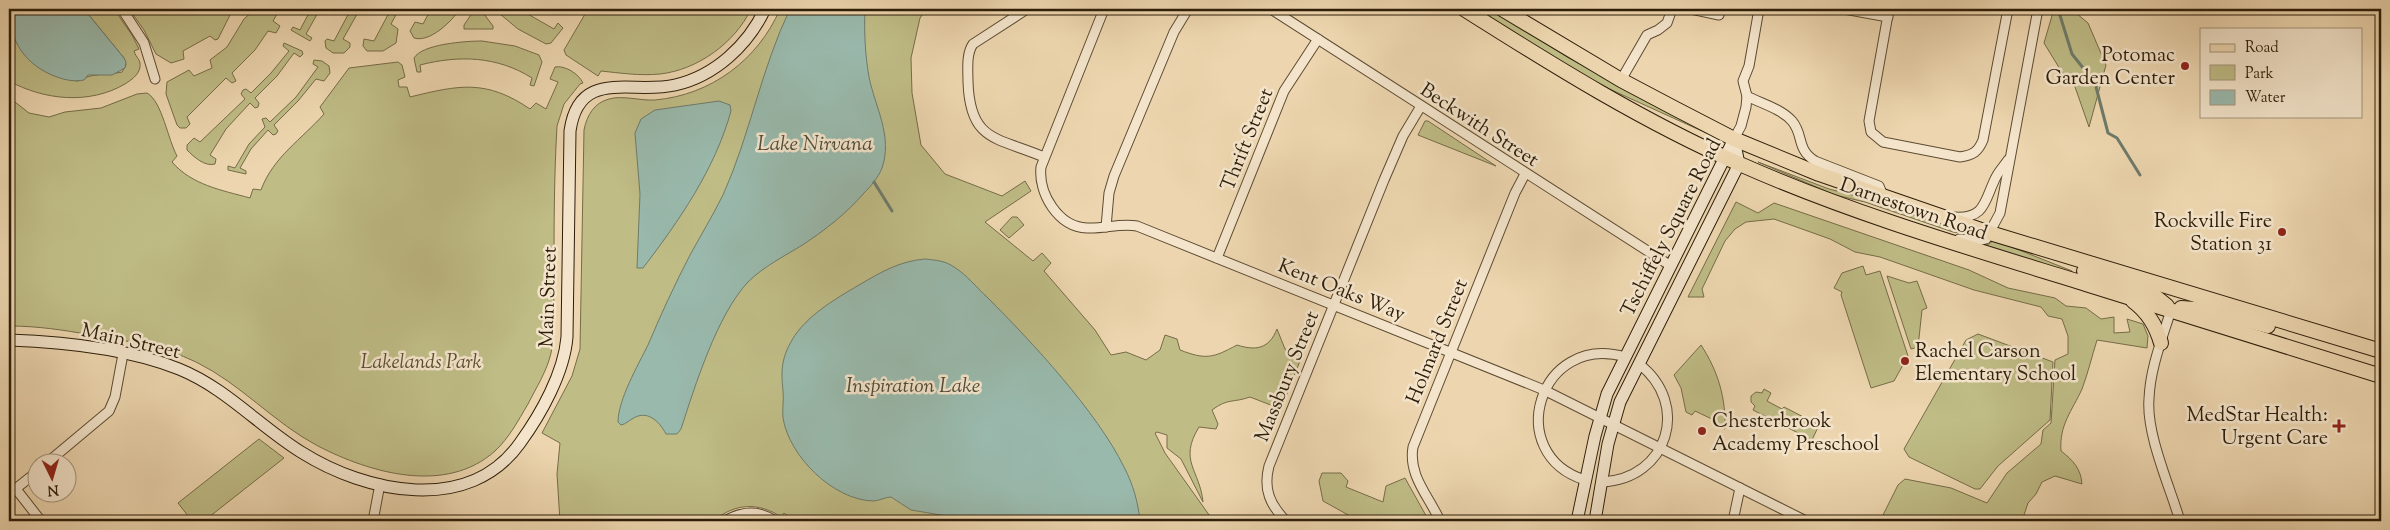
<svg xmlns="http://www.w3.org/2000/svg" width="2390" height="530" viewBox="0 0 2390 530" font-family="'Sorts Mill Goudy',serif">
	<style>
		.green { fill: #bfbc86; stroke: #766c48 }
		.water { fill: #99b9ac; stroke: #6e7b6b }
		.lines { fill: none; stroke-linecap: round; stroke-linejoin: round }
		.stream { stroke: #6e7b6b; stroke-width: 3 }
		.street-casing { stroke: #5d4b32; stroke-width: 11 }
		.secondary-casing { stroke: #2d1d09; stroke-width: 13 }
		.primary-casing { stroke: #2d1d09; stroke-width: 16 }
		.street { stroke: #f3e4cb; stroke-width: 9 }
		.secondary { stroke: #f3e4cb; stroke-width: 11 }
		.primary { stroke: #edd6af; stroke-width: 14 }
		.poi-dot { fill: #8f2418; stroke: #f3e4cb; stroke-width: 2 }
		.labels { text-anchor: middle; stroke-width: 5; stroke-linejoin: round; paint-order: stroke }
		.poi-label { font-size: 20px; fill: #2d1d09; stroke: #f3e4cb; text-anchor: end }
		.street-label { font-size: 20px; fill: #2d1d09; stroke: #f3e4cb }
		.park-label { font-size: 20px; font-style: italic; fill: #594d2e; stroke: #f3e4cb }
		.water-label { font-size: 21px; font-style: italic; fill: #4d4c3a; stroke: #f3e4cb }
	</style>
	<rect width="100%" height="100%" fill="#edd6af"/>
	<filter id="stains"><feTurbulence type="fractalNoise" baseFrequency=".004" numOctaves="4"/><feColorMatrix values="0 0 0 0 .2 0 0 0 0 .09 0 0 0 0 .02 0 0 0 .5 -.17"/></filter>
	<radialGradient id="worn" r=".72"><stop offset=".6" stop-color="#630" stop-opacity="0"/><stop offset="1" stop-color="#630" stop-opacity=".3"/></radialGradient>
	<!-- green -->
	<g class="green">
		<path d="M84 9H114L132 35 139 49 134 51C136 58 141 59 140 67 139 75 131 80 125 84 89 105 44 100 9 81V22C19 58 41 76 78 81 94 72 104 76 122 72L126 65 124 58Z"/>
		<polygon points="129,9 188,9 194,12 196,9 233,9 218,39 215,40 210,36 183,51 184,59 171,63 156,54 144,30"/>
		<polygon points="255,9 280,9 273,21 280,26 276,33 268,31 255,50 232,73 236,81 232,83 226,78 187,117 190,124 186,128 180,128 177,125 166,94 167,82 189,70 194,76 212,68 210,60 227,47 244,19"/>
		<polygon points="311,9 320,9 306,34 312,38 310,41 291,30 293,27 300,30"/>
		<polygon points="351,9 360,9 343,39 350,43 350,47 344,53 333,53 326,48 325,41 327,39 334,41"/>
		<polygon points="391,9 399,9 391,24 398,29 396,43 383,51 367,51 363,46 364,39 374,41"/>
		<path d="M431 9H460C452 21 430 43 414 38L410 31 415 22 423 24Z"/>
		<polygon points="475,9 481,10 493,26 493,29 464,29 464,25"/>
		<polygon points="494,9 519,9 554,29 558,23 563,28 551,43 546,44 518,29"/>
		<path d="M588 9H751C735 43 697 70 660 74 640 76 620 73 601 71L598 76 566 55 564 50Z"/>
		<path d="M780 9H927L920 18 911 58 912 93 921 145 945 174 1002 196 1025 181 1031 191 985 222 1033 261 1042 253 1051 263 1044 271 1095 330 1111 355 1126 352 1146 360 1160 350 1165 335 1177 339 1180 350C1206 360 1213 358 1237 345 1256 351 1269 349 1277 329L1285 349 1302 356 1281 409 1250 397C1233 403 1228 398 1212 410L1218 424 1216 429 1199 427C1178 461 1200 470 1203 502L1181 459 1167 448V435L1157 432 1155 433 1165 453 1212 519 1218 521H794L784 513 781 517C759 502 734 503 714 521H560L557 474 560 443 542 433 572 376 580 349 584 130C587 115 594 103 609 99 623 95 641 101 655 100 711 95 758 60 780 9Z"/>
		<polygon points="1476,9 1491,9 1567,57 1715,137 1594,82"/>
		<polygon points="2054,9 2071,9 2088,23 2106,65 2089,127 2074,84 2063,74 2044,43"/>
		<path d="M482 41 515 46 539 55 542 62 534 86 530 85 532 78C497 56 459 55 420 65L421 72H417L414 58C422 44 466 41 482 41Z"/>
		<path d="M284 43 302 51 303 54 300 57 294 53 277 76 255 98 259 103 258 107 255 108 250 103 226 129 210 155 216 159 215 164C205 167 194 157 187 150V145L194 138 200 142 245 99 241 94 243 90 246 89 251 93 271 73 289 51 283 46Z"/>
		<polygon points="314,60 322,61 329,66 330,73 324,81 316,79 298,101 274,125 278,131 276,134 273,135 268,130 251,149 240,168 246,171 246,174 228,170 228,166 235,168 249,144 265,127 262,119 266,118 270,122 296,97 318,67 313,64"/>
		<path d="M398 62 402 65 405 77 398 80 399 87H407L410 97C459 85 486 79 530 109L536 103 546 109 558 82 550 79 555 67C565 65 579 74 583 83L580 84 564 104 557 126C554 177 554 227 554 278 553 302 556 329 551 353 547 371 536 388 528 404 518 421 509 438 495 451 446 495 370 473 318 446 274 423 241 384 196 362 163 346 127 341 91 335 64 330 37 326 9 326V101L15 102 29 113 49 117 65 112 101 108 137 94 147 93C162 101 168 140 177 156L172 162C192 185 221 190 250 198L253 189 261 190C273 157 302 139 324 114L320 107 349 68Z"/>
		<polygon points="1425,121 1428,121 1496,166 1418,135"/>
		<polygon points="1758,162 1829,189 1868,199 1973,235 1953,232 1865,202 1835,195"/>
		<path d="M1736 202 1758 213 1774 203 1969 270 2008 288 2055 298 2066 306 2086 308 2101 319 2114 317V333L2130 332 2127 319 2143 324 2148 336 2147 348 2097 340C2092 356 2088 373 2082 389 2072 411 2059 425 2061 451 2073 460 2081 469 2082 484L2055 476 2042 482 2036 494 2028 503 2024 515 2015 521H1880L1898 485 1905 479 1951 488 1987 503 2007 473 2041 444 2043 430 2051 423 2055 360 2068 354V336L2062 319 2048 316 2041 307 1974 290 1880 257 1855 252 1830 239 1774 219 1746 222 1735 229 1725 241 1702 289 1704 297H1688Z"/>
		<polygon points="1012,217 1017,217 1024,225 1009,238 1000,230"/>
		<polygon points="1994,240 2072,271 2072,273 1981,245 1989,244"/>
		<polygon points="1863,266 1866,275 1880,271 1908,356 1894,381 1871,388 1841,295 1842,292 1834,288 1842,273"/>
		<polygon points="1887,276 1909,283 1917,281 1927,308 1922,310 1918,347 1911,349"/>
		<polygon points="1978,334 2053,362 2050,420 1998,466 1980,489 1975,489 1909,457 1904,449 1966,340"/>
		<path d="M1701 345C1718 371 1726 398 1725 429L1714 426 1716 421 1695 411 1692 415 1686 412 1681 388 1674 375Z"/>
		<polygon points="1764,389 1771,393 1767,401 1782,409 1784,407 1819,425 1812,440 1753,410 1755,406 1751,402 1751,396 1756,392 1762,393"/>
		<polygon points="259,439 284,458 204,521 192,521 178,503"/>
		<polygon points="1322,473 1341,473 1348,481 1346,487 1383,502 1386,486 1405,478 1429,521 1359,521 1323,501 1319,481"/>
	</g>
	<!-- water -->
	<g class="water">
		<path d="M9 9H84L124 58 126 62 125 68 112 75H88L84 80C75 82 65 80 57 77 26 66 9 41 9 9Z"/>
		<path d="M790 9H865C864 31 865 54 869 77 875 107 893 136 882 168 878 178 871 186 864 193 847 213 825 230 804 244 785 256 764 266 748 282 717 315 695 386 681 429L677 434H666C659 421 647 409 632 419 628 421 626 424 621 425L618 422C618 400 638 365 648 345 661 314 675 284 690 255 701 235 713 215 723 195 750 135 761 69 790 9Z"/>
		<path d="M719 101 730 105 731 111C715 169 679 221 643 268H637L640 194 635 133 641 119 655 110Z"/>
		<path d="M925 259C935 260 946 261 954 267 967 275 977 288 988 298 1032 342 1097 412 1124 467 1133 484 1138 502 1140 521H959L947 516 911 510 891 497C885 497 879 501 873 501 833 500 789 456 783 418 782 409 784 400 783 391 781 371 781 359 792 340 806 316 835 299 859 285 881 272 900 261 925 259Z"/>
	</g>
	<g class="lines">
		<!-- stream -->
		<g class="stream">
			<polyline points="2058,9 2072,54 2095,83 2108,133 2117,138 2140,175"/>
			<polyline points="874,182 892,211"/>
		</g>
		<!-- street casing -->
		<g class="street-casing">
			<g id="street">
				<polyline points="122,9 144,43 155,79"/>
				<path d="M1027 9 973 44C966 54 968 70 968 82 970 142 997 137 1044 157"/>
				<path d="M1104 9 1041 167C1038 193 1058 227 1087 228 1104 229 1120 223 1137 226L1544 390 1806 521"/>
				<polyline points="1271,9 1671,266"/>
				<polyline points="1691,9 1719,15 1720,9"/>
				<polyline points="1844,9 1888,17"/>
				<path d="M1889 9 1869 121 1871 132 1883 142 1960 157C1973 155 1978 152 1983 140L2008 9"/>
				<polyline points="1621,80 1647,35 1658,30 1667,23 1672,9"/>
				<path d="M1747 96C1760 103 1782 109 1792 121 1804 135 1796 149 1815 161L1879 186 1884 198"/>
				<polyline points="1734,139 1741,126 1746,107 1747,96 1743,81 1749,66 1759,9"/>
				<path d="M1954 217C1985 219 1984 202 1995 179 1998 172 2004 166 2008 160"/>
				<polyline points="1106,227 1109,193 1114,176 1174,32 1188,9"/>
				<polyline points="1959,239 1978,241 1986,239 2000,213 2038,9"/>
				<polyline points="1217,258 1284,91 1318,39"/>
				<path d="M2171 310C2162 339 2150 369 2149 399 2146 434 2170 487 2180 521"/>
				<polyline points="48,462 109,411 115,397 123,354"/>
				<path d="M1585 480C1502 454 1539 332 1625 357"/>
				<path d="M1602 482C1668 479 1691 404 1639 364"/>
				<polyline points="16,489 41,521"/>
				<polyline points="9,494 38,471"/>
				<polyline points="373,521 380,484"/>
				<path d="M725 521C742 511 759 510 775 521"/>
				<path d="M1286 521C1270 505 1263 489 1269 466L1384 180 1403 136 1421 106"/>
				<path d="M1440 521C1429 496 1408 476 1413 447L1515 193 1525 174"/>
				<polyline points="1733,521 1740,488"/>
			</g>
		</g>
		<!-- secondary casing -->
		<g class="secondary-casing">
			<g id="secondary">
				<path d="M9 340C65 342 127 348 179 369 226 388 259 426 301 452 366 493 469 515 520 443 541 414 564 373 567 337L570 131C579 67 632 95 675 85 715 76 748 45 765 9"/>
				<polyline points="1577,521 1595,436 1607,394 1734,139"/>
				<polyline points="1595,521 1608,444 1620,402 1739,164 1734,139"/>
			</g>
		</g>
		<!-- primary casing -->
		<g class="primary-casing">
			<g id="primary">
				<path d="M1464 9C1554 66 1644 122 1742 165 1853 214 1970 248 2086 284 2185 314 2283 345 2381 376"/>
				<polyline points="1502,9 1621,80 1674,108 1734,139 1819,174 1990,233 2381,351"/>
				<polyline points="2084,271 2151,293 2167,306"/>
				<path d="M2133 301C2148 312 2156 325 2161 343"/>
				<polyline points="2181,308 2208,310 2268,326"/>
			</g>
		</g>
		<!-- street -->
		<use href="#street" class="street"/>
		<!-- secondary -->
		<use href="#secondary" class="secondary"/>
		<!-- primary -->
		<use href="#primary" class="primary"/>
	</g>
	<!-- markers -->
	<g class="poi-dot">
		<circle cx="2185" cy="66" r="5"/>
		<circle cx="2282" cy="232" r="5"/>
		<circle cx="1905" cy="361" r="5"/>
		<path d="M2336.5 418.5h5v5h5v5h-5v5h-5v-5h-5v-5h5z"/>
		<circle cx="1702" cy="431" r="5"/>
	</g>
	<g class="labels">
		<!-- poi labels -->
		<g class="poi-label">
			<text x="2175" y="61">Potomac<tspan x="2175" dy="23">Garden Center</tspan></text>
			<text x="2272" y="227">Rockville Fire<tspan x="2272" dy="23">Station 31</tspan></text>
			<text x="1915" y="357" text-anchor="start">Rachel Carson<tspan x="1915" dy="23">Elementary School</tspan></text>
			<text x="2328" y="421">MedStar Health:<tspan x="2328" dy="23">Urgent Care</tspan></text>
			<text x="1712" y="427" text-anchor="start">Chesterbrook<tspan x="1712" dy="23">Academy Preschool</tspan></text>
		</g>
		<!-- street labels -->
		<g class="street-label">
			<text transform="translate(1480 124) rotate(33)" y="7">Beckwith Street</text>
			<text transform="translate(1246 139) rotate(-68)" y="7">Thrift Street</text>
			<text transform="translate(1914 208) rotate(19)" y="7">Darnestown Road</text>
			<text transform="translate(1670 227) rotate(-63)" y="7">Tschiffely Square Road</text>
			<text transform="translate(1342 289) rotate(22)" y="7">Kent Oaks Way</text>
			<text transform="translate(547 297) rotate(-88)" y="7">Main Street</text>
			<text transform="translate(131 340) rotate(13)" y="7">Main Street</text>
			<text transform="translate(1436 341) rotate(-68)" y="7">Holmard Street</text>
			<text transform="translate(1286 376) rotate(-68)" y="7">Massbury Street</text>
		</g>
		<!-- park labels -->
		<g class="park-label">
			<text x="421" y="368">Lakelands Park</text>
		</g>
		<!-- water labels -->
		<g class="water-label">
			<text x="815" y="150">Lake Nirvana</text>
			<text x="913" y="392">Inspiration Lake</text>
		</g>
	</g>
	<!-- margin -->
	<rect width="2390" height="530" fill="none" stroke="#edd6af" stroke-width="30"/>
	<rect x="10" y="10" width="2370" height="510" fill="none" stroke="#2d1d09" stroke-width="2.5"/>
	<rect x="15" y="15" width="2360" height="500" fill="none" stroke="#2d1d09"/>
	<!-- legend -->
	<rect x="2200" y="28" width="162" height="90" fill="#f3e4cb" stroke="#a4947d"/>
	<rect x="2210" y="44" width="25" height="8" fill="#edd6af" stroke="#a4947d"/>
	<text x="2245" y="52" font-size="15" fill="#2d1d09">Road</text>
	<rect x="2210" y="65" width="25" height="15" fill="#bfbc86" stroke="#a4947d"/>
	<text x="2245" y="78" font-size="15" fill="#2d1d09">Park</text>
	<rect x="2210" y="90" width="25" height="15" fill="#99b9ac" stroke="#a4947d"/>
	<text x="2245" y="102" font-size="15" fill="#2d1d09">Water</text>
	<!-- north arrow -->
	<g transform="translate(52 478) rotate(175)"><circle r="24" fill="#f3e4cb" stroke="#a4947d"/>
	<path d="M0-4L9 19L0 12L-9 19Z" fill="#8f2418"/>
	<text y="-8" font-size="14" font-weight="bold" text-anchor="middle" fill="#2d1d09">N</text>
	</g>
	<rect width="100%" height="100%" filter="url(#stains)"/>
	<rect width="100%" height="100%" fill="url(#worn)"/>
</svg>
